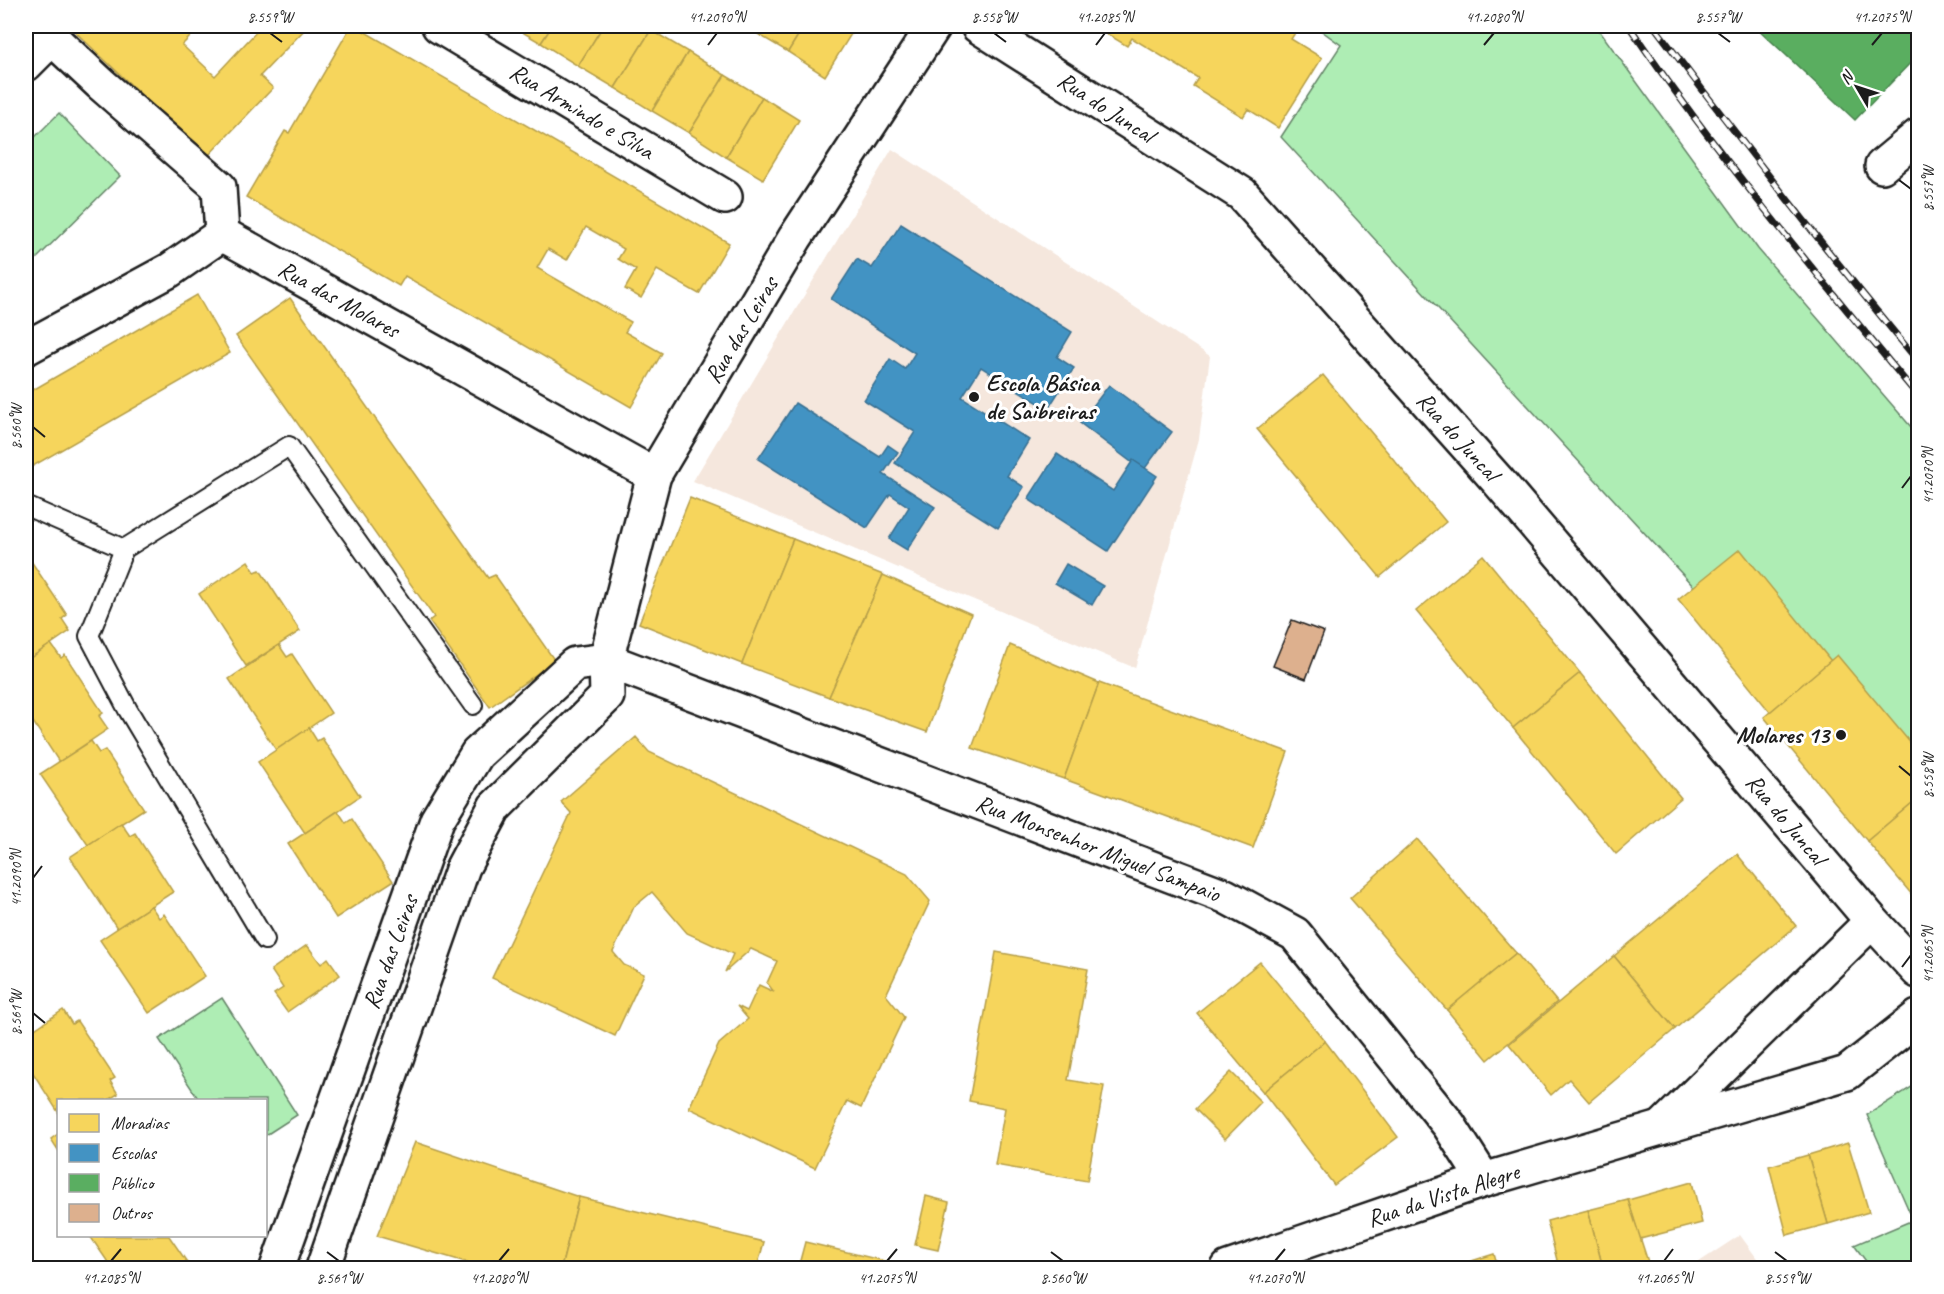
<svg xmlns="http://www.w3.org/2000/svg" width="1944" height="1294" viewBox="0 0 1944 1294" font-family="Caveat,sans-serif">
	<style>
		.built { fill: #f5e7dd }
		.green { fill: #aeedb4; stroke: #658468; stroke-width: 1.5 }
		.homes { fill: #f6d55c; stroke: #b59e49; stroke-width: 1.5 }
		.schools { fill: #4393c3; stroke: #376f91; stroke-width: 1.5 }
		.public { fill: #5aae61; stroke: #47824c; stroke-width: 1.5 }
		.building { fill: #ddb08e; stroke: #1c1c1c; stroke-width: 1.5 }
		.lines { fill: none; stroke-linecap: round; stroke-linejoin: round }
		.lane-casing { stroke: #1c1c1c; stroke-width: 22 }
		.street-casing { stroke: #1c1c1c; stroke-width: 38 }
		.lane { stroke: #fff; stroke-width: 18 }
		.street { stroke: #fff; stroke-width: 33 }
		.rail-casing { stroke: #1c1c1c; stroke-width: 7 }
		.rail { stroke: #fff; stroke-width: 4.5; stroke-dasharray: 14; stroke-linecap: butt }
		.ticks { fill: none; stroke: #1c1c1c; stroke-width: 2 }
		.poi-dot { fill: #1c1c1c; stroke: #fff; stroke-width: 2 }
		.labels { text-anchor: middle; stroke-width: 6; stroke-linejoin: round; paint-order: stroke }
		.street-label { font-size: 24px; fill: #1c1c1c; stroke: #fff }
		.poi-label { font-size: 24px; font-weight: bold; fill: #1c1c1c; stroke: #fff; text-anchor: start }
		.neatline { fill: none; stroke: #1c1c1c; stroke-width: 2 }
		.ticks-label { font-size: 15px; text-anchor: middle; fill: #1c1c1c }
	</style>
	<rect width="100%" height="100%" fill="#fff"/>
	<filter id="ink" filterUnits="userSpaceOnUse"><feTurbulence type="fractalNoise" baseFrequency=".0167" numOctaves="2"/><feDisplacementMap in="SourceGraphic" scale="12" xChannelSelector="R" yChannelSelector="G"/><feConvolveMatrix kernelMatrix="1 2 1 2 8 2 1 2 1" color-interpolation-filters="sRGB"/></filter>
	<g filter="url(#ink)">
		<!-- built -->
		<g class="built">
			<polygon points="892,149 1210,356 1199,439 1135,668 693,481"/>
			<polygon points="1740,1235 1764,1268 1690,1268"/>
		</g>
		<!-- green -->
		<g class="green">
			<polygon points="1315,26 1596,26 1758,249 1918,435 1918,831 1281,137 1341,45"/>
			<polygon points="59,113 120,176 26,269 26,146"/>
			<polygon points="222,998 297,1115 266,1135 266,1100 199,1100 159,1039"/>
			<polygon points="1918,1083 1918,1268 1871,1268 1854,1245 1913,1220 1867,1115"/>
		</g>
		<!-- homes -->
		<g class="homes">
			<polygon points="69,26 201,26 182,45 215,76 258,30 254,26 308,26 260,76 273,88 207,157"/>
			<polygon points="351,26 355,26 729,243 699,294 657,270 641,298 625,289 636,270 618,259 624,249 586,227 567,260 548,249 537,268 631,322 625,332 662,353 631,407 405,276 399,286 246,197 285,131 289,133"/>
			<polygon points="512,26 552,26 541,43"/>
			<polygon points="552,26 603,26 578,66 541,43"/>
			<polygon points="603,26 644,26 651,30 615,88 578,66"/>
			<polygon points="754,26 804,26 788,52 751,30"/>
			<polygon points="804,26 856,26 825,76 788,52"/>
			<polygon points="1094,26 1284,26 1295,33 1291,39 1322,58 1278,128 1248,109 1243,117 1193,86 1198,78 1132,38 1127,46"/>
			<polygon points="651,30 688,52 652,111 615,88"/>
			<polygon points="688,52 725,75 689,133 652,111"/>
			<polygon points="725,75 762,97 726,157 689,133"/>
			<polygon points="762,97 799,120 763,179 726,157"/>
			<polygon points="197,295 230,353 26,470 26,394"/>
			<polygon points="290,298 488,578 495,575 555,661 490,707 429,621 434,617 236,336"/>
			<polygon points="1323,375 1446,522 1380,577 1257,429"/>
			<polygon points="690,498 793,539 742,664 639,623"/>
			<polygon points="793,539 883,575 829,697 742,664"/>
			<polygon points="1740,549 1831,661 1770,712 1678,599"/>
			<polygon points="1483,555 1580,673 1513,728 1416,611"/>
			<polygon points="29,558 67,615 62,619 70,631 26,661 26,560"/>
			<polygon points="248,561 255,572 260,570 300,631 246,666 199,594"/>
			<polygon points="883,575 971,614 927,732 829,697"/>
			<polygon points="51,644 61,658 65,655 103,713 99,716 108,729 59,762 26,711 26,661"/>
			<polygon points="279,645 287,657 292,654 331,713 276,750 229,679"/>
			<polygon points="1010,645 1099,683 1064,779 972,748"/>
			<polygon points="1837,655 1918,752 1918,798 1867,841 1764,717"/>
			<polygon points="1580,673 1681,798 1616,854 1513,728"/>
			<polygon points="1099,683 1288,752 1253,848 1064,779"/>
			<polygon points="309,728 317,741 322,738 360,796 305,833 258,762"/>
			<polygon points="636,737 649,752 907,874 930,901 886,995 904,1017 861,1108 847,1101 815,1168 689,1108 719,1044 748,1019 737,1006 747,1011 759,985 774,992 767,983 777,961 751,949 725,972 733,954 687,933 652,892 634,907 613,952 624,965 644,974 615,1036 492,978 571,813 561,802"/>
			<polygon points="91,741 99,753 105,750 144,809 88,845 40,774"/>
			<polygon points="1918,798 1918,902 1867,841"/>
			<polygon points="338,811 346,823 352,819 393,881 336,918 288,844"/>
			<polygon points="121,823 130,836 135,833 173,892 117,928 70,857"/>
			<polygon points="1417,839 1516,953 1447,1010 1350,898"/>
			<polygon points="1737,854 1796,926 1675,1029 1614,956"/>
			<polygon points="151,906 159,918 164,914 205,976 149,1013 100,940"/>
			<polygon points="307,945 321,964 328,958 340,975 287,1012 274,994 283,988 271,970"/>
			<polygon points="996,952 1088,969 1068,1080 1104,1086 1087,1181 995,1165 1005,1108 969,1101"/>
			<polygon points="1516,953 1557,1002 1488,1060 1447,1010"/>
			<polygon points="1614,956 1675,1029 1589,1102 1569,1079 1551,1095 1509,1044"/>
			<polygon points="1260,962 1325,1041 1263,1092 1197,1013"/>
			<polygon points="63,1010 72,1024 77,1021 115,1078 110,1081 118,1094 108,1100 58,1100 58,1112 26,1062 26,1035"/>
			<polygon points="1325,1041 1398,1137 1334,1185 1263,1092"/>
			<polygon points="1231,1072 1261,1102 1225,1139 1195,1109"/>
			<polygon points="58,1134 58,1150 51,1139"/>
			<polygon points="415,1142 579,1197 561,1268 486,1268 377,1236"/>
			<polygon points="1848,1143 1869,1212 1828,1224 1808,1155"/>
			<polygon points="1808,1155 1828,1224 1787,1235 1769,1166"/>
			<polygon points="1692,1182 1702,1223 1640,1239 1628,1200"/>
			<polygon points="926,1196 949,1202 938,1250 915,1245"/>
			<polygon points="579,1197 764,1242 757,1268 561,1268"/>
			<polygon points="1628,1200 1650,1268 1603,1268 1588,1210"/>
			<polygon points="1588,1210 1603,1268 1559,1268 1547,1221"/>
			<polygon points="90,1236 169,1236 191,1268 112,1268"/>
			<polygon points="805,1242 889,1262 888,1268 798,1268"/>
			<polygon points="1494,1254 1498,1268 1453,1268 1452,1267"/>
		</g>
		<!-- schools -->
		<g class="schools">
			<polygon points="901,224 1072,332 1057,357 1074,368 1048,409 981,367 962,397 1029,440 1007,476 1024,487 998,528 895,463 915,432 864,400 890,359 905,369 915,353 831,299 857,259 872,268"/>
			<polygon points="1109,385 1172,432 1143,471 1080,423"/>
			<polygon points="795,403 880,457 888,445 898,452 883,474 935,507 907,550 889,539 909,507 890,494 867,528 758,459"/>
			<polygon points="1057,454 1113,491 1133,460 1157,476 1108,551 1028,499"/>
			<polygon points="1066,564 1103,586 1092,605 1055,583"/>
		</g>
		<!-- public -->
		<polygon class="public" points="1755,26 1918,26 1918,55 1855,120"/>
		<!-- building -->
		<polygon class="building" points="1292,620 1324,632 1306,679 1273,666"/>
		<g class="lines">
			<!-- lane casing -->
			<g class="lane-casing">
				<g id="lane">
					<polyline points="26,506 124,549"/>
					<polyline points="265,940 128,710 89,636 124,549 289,446 473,705"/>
				</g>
			</g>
			<!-- street casing -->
			<g class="street-casing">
				<g id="street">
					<polyline points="39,26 101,84 219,187 222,234"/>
					<polyline points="439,26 725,197"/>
					<polyline points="978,26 1242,194 1499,482 1872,921 1918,971"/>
					<polyline points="26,64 52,38"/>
					<polyline points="1882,166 1918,136"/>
					<polyline points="26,348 170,270 222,234 654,475"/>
					<polyline points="1664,1125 1872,921"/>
					<polyline points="277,1268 437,820 477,754 575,664 606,660 1225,896 1295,934 1449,1125 1484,1180"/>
					<polyline points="323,1268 463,867 495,807 607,696 606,660 654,475 795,238 934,26"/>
					<polyline points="1228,1268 1484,1180 1847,1073 1918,1017"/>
				</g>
			</g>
			<!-- lane -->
			<use href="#lane" class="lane"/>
			<!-- street -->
			<use href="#street" class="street"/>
			<!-- rail casing -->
			<g class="rail-casing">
				<g id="rail">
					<path d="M1629 26C1717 155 1818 276 1918 396"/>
					<path d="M1654 26C1740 140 1827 252 1918 361"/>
				</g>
			</g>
			<!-- rail -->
			<use href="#rail" class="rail"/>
		</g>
	</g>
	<!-- ticks -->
	<path class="ticks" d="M270 33 282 42M994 33 1006 42M1718 33 1730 42M708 45 717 33M1096 45 1105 33M1484 45 1494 33M1872 45 1882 33M1899 180 1911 189M33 427 45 437M1902 488 1911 476M1899 766 1911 776M33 878 42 866M1902 967 1911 955M33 1013 45 1023M327 1252 339 1261M1051 1252 1063 1261M1775 1252 1787 1261M111 1261 121 1249M499 1261 509 1249M887 1261 897 1249M1275 1261 1285 1249M1664 1261 1673 1249"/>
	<!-- markers -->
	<g class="poi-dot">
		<circle cx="974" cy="397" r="6"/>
		<circle cx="1841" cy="735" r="6"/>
	</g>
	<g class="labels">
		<!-- street labels -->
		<g class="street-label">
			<text transform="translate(1106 107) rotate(33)" y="8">Rua do Juncal</text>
			<text transform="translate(582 111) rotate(31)" y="8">Rua Armindo e Silva</text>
			<text transform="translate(339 299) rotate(29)" y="8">Rua das Molares</text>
			<text transform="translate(741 330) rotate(-59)" y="8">Rua das Leiras</text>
			<text transform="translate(1458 436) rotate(48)" y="8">Rua do Juncal</text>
			<text transform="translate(1786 819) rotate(50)" y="8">Rua do Juncal</text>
			<text transform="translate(1098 848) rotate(21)" y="8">Rua Monsenhor Miguel Sampaio</text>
			<text transform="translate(390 952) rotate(-70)" y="8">Rua das Leiras</text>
			<text transform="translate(1443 1195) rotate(-18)" y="8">Rua da Vista Alegre</text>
		</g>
		<!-- poi labels -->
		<g class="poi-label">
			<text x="986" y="391">Escola Básica<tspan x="986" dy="28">de Saibreiras</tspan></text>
			<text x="1829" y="743" text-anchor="end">Molares 13</text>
		</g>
	</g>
	<!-- margin -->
	<rect width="1944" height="1294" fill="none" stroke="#fff" stroke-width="66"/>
	<!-- legend -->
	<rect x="57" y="1099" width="210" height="138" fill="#ffffff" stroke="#a4a4a4" stroke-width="1.5"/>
	<rect x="69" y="1114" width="30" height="18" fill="#f6d55c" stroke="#a4a4a4" stroke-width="1.5"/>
	<text x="111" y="1129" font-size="18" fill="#1c1c1c">Moradias</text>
	<rect x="69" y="1144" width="30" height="18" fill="#4393c3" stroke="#a4a4a4" stroke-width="1.5"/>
	<text x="111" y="1159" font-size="18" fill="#1c1c1c">Escolas</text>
	<rect x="69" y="1174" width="30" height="18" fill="#5aae61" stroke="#a4a4a4" stroke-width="1.5"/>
	<text x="111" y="1189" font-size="18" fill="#1c1c1c">Público</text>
	<rect x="69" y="1204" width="30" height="18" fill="#ddb08e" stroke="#a4a4a4" stroke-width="1.5"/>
	<text x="111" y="1219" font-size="18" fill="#1c1c1c">Outros</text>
	<!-- north arrow -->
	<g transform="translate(1857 87) rotate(309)" stroke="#ffffff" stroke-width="4.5" paint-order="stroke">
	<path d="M0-4.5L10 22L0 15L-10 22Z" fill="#1c1c1c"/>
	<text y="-9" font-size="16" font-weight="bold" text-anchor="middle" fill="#1c1c1c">N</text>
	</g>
	<rect x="33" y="33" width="1878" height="1228" class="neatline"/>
	<g class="ticks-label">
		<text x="270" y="22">8.559°W</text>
		<text x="717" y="22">41.2090°N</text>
		<text x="994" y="22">8.558°W</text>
		<text x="1105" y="22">41.2085°N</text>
		<text x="1494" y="22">41.2080°N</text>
		<text x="1718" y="22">8.557°W</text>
		<text x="1882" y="22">41.2075°N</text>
		<text transform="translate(1928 189) rotate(-90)" y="5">8.557°W</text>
		<text transform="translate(16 427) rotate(-90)" y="5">8.560°W</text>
		<text transform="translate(1928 476) rotate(-90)" y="5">41.2070°N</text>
		<text transform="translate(1928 776) rotate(-90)" y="5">8.558°W</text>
		<text transform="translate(16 878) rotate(-90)" y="5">41.2090°N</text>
		<text transform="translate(1928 955) rotate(-90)" y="5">41.2065°N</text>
		<text transform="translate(16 1013) rotate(-90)" y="5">8.561°W</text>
		<text x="111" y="1283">41.2085°N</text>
		<text x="339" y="1283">8.561°W</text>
		<text x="499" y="1283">41.2080°N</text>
		<text x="887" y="1283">41.2075°N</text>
		<text x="1063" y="1283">8.560°W</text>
		<text x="1275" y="1283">41.2070°N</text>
		<text x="1664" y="1283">41.2065°N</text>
		<text x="1787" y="1283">8.559°W</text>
	</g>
</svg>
